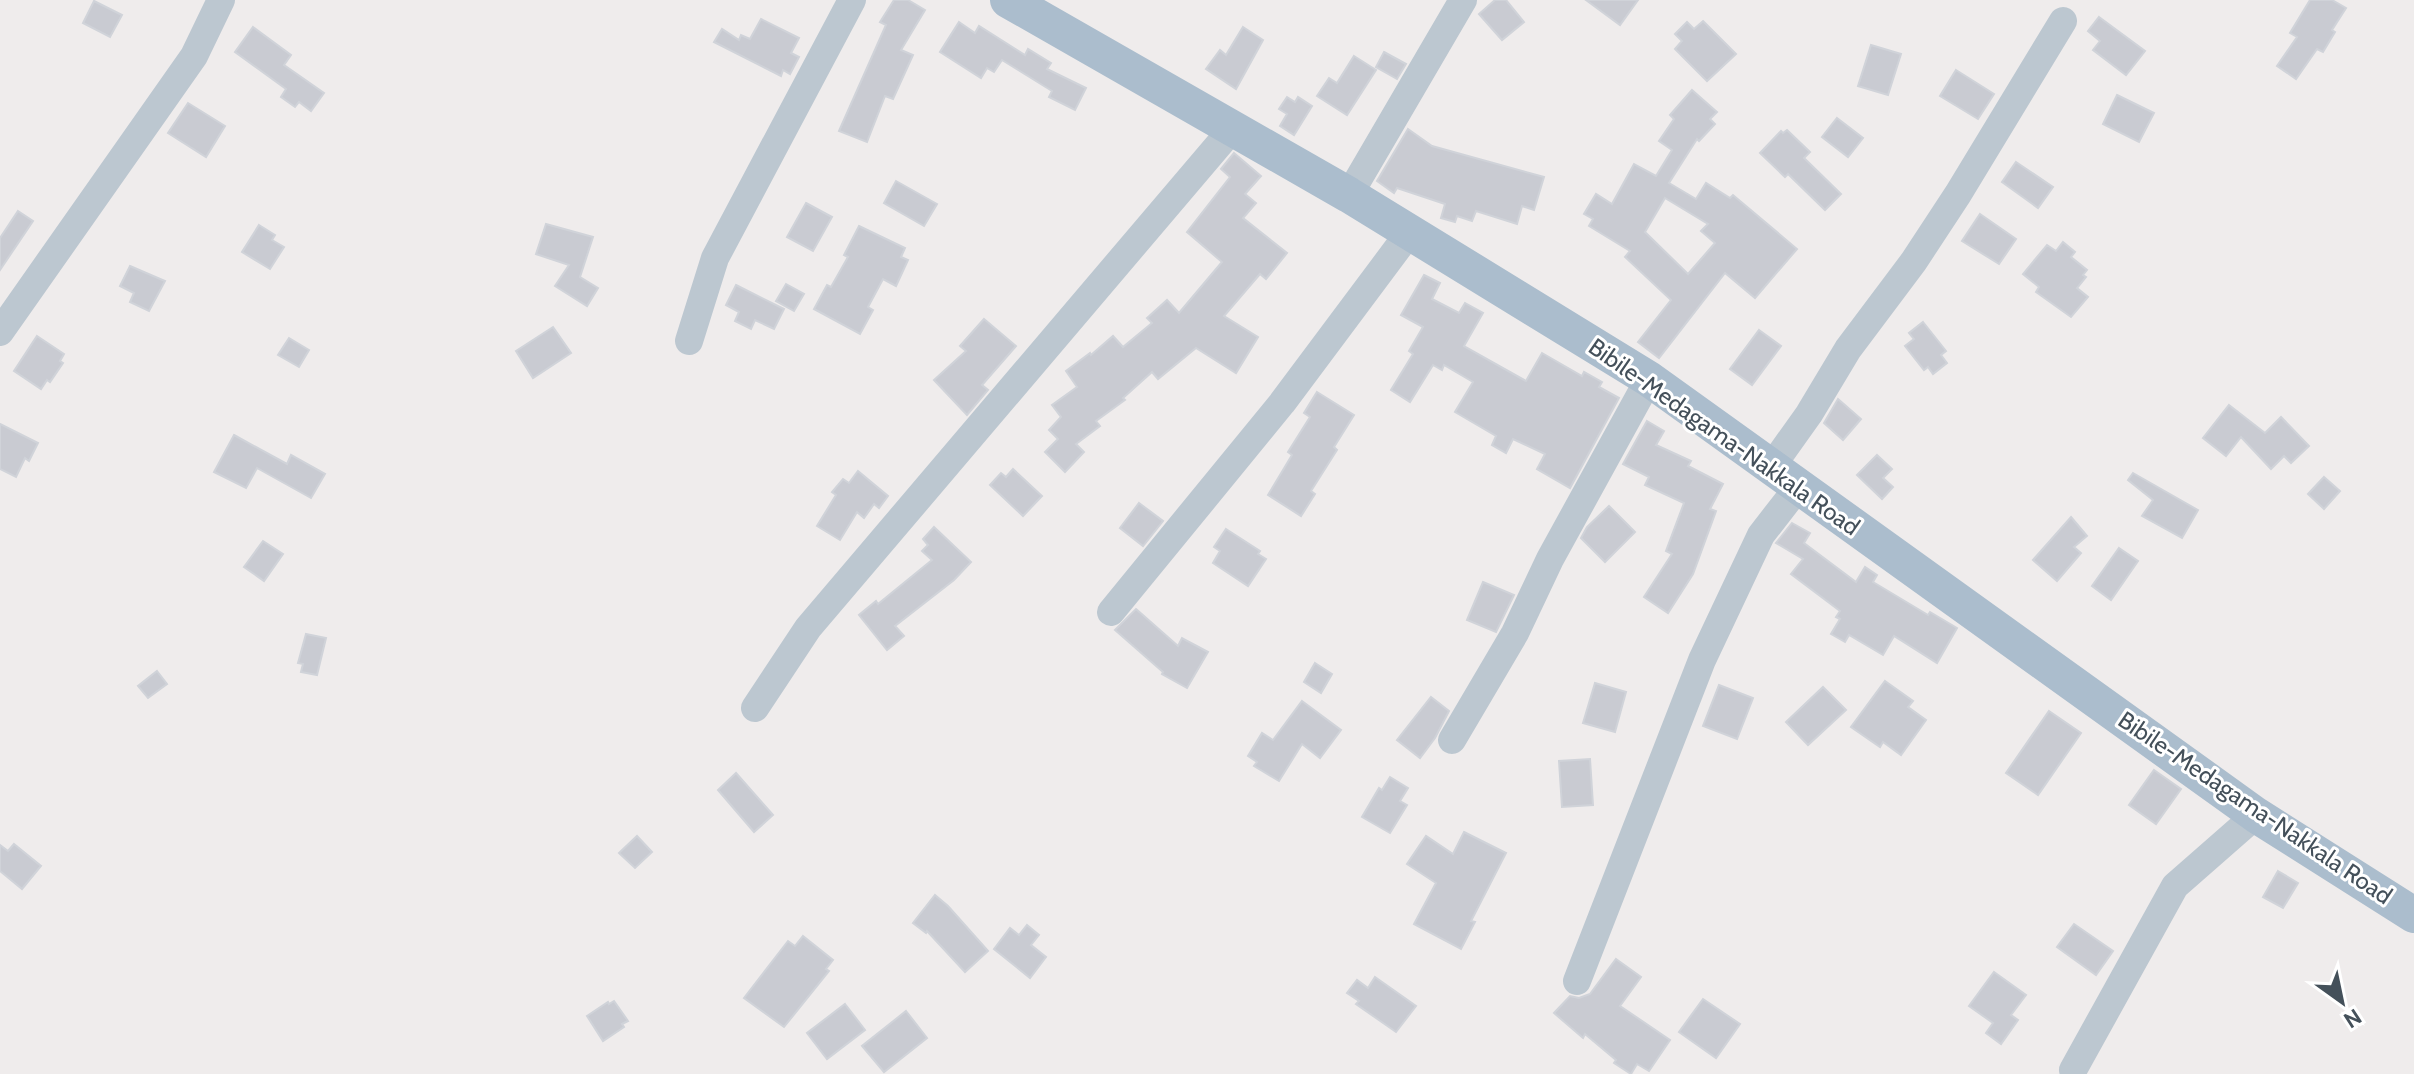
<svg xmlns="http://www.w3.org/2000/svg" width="2414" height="1074" viewBox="0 0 2414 1074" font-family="Cabin,sans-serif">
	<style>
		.building { fill: #c9cbd2; stroke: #d0d3d9; stroke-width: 2; fill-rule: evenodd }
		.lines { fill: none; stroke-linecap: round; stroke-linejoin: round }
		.minor { stroke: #bcc7d0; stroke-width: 28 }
		.major { stroke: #abbdcd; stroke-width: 36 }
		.labels { text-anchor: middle; stroke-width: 6; stroke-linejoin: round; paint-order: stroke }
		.street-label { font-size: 24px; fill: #44505a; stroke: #fff }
	</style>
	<rect width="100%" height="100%" fill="#efecec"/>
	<!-- building -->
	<g class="building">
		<polygon points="894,0 908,0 925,10 901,50 913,55 893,99 885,96 867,142 839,131 886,25 880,22"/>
		<polygon points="1495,0 1506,0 1524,22 1502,40 1479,14"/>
		<polygon points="1586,0 1638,0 1620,25"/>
		<polygon points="2310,0 2332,0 2346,8 2332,30 2335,32 2323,52 2317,49 2296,79 2277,66 2297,37 2290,33"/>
		<polygon points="94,1 122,15 110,37 83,23"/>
		<polygon points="2099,17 2145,51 2126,75 2093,50 2100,41 2088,31"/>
		<polygon points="761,19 799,38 791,53 799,57 790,74 783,70 781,76 714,42 722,29 739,40 741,35 750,39"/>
		<polygon points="1703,21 1736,54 1707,81 1675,49 1682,41 1675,34 1687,22 1694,29"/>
		<polygon points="959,22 975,33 979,26 1025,55 1028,49 1051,63 1047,69 1086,88 1075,110 1049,97 1052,91 1002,60 994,72 987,68 981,78 940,52"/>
		<polygon points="253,27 291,55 284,65 324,93 311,111 299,102 295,107 281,97 286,89 235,52"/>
		<polygon points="1243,27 1263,40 1236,89 1206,69 1220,50 1226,55"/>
		<polygon points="1871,45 1901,54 1888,95 1858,86"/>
		<polygon points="1384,52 1406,64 1397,79 1376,67"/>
		<polygon points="1354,56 1376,70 1347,115 1317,96 1329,78 1337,83"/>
		<polygon points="1956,70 1994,94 1978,119 1940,96"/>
		<path d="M1692 90 1717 112 1710 119 1715 124 1699 141 1697 139 1669 183 1696 199 1706 183 1730 198 1733 195 1797 249 1755 298 1725 273 1659 358 1638 342 1671 300 1625 257 1630 251 1589 226 1593 219 1584 214 1596 194 1612 204 1634 164 1656 176 1672 150 1659 141 1674 119 1670 115ZM1665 198 1708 224 1701 231 1715 243 1688 274 1645 232Z"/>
		<polygon points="2117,95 2154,113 2139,142 2103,124"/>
		<polygon points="1287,97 1295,102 1298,97 1312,106 1294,135 1280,126 1287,114 1279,109"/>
		<polygon points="188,103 225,126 206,157 168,133"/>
		<polygon points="1837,118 1863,138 1848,157 1822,137"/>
		<polygon points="1408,129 1432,146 1544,177 1534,210 1522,206 1517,224 1476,211 1472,221 1457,216 1455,222 1441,218 1445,204 1397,188 1394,193 1377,181"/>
		<polygon points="1787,130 1810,152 1804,158 1841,194 1825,210 1788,174 1785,177 1760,153 1781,131 1783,133"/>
		<polygon points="1234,153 1261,176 1245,194 1256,203 1243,218 1287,253 1266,279 1260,274 1224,316 1258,337 1236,373 1196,348 1158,379 1152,372 1123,398 1125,400 1096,421 1100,426 1076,444 1084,452 1065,472 1045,452 1058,439 1049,430 1061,417 1052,405 1077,387 1066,371 1090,353 1091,355 1113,336 1123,347 1152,323 1147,318 1167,300 1179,313 1222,262 1187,232 1230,177 1221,169"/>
		<polygon points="2016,162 2053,187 2038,208 2002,182"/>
		<polygon points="896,181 937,204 924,226 884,203"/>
		<polygon points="806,203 832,217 813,251 787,237"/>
		<polygon points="18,211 33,221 0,270 0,238"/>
		<polygon points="1980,214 2016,239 1999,264 1962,241"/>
		<polygon points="546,224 593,237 580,277 598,288 587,306 555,286 569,265 536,254"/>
		<polygon points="259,225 275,235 272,240 284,247 270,269 242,252"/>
		<polygon points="859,226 905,248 901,257 908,260 896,286 883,279 868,307 873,310 860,334 814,309 827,285 831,287 848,257 844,255"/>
		<polygon points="2063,242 2075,252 2071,257 2087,270 2083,275 2086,277 2077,288 2088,297 2071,317 2036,292 2039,287 2023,274 2047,245 2056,251"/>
		<polygon points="130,266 165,281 149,311 130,302 134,293 120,286"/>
		<polygon points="1424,275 1440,283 1432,299 1459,313 1465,303 1483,313 1464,346 1526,381 1542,353 1582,376 1584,372 1602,382 1599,387 1619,398 1570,488 1537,469 1545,454 1513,439 1506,453 1492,445 1496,436 1455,412 1473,382 1444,365 1442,370 1433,365 1410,402 1391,390 1413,354 1409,351 1423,327 1401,315"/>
		<polygon points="786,284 804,294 794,311 776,301"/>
		<polygon points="736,285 784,309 774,329 755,320 751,329 735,321 739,312 726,305"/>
		<polygon points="984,319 1016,346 982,385 988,390 967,415 934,380 966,351 960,346"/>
		<polygon points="1923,322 1946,351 1941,355 1947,363 1933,374 1928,367 1924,370 1905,346 1914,339 1909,333"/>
		<polygon points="553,327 571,353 533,378 516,351"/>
		<polygon points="1759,330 1781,346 1752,385 1730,369"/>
		<polygon points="37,336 64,354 60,361 63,363 50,382 47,380 41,389 14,371"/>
		<polygon points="289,338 309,350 299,367 278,355"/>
		<polygon points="1317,392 1354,415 1334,447 1337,450 1311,491 1315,494 1301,516 1268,495 1292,455 1288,452 1310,417 1304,413"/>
		<polygon points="1838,399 1861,419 1843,440 1824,423"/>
		<polygon points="2229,405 2265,433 2281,417 2309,446 2291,463 2284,456 2271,469 2241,437 2226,456 2203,438"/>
		<polygon points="1647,421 1664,431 1656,445 1691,461 1688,466 1723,484 1710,509 1716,511 1693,574 1668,613 1644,597 1672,554 1666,551 1684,503 1645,485 1649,477 1623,464"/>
		<polygon points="0,424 38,443 29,461 25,458 16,477 0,469"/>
		<polygon points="234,435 287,464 291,455 325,474 311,498 257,468 246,488 214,472"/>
		<polygon points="1877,455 1892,469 1883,478 1893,487 1882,499 1857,475"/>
		<polygon points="1013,469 1042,496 1023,516 990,485 1001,473 1006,477"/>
		<polygon points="858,471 888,496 879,508 874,504 864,518 857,512 840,540 817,526 836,495 832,492 843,479 849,483"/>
		<polygon points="2133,473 2198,510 2182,538 2142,516 2153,500 2128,480"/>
		<polygon points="2324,477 2340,491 2324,509 2308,494"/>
		<polygon points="1139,503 1163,521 1143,546 1120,528"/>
		<polygon points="1609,506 1635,532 1605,562 1581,538 1587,527"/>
		<polygon points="2071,517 2087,536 2074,547 2081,553 2057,581 2033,560"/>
		<polygon points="1792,523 1810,533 1804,543 1856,582 1865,567 1877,575 1873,582 1928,615 1930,612 1957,628 1937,663 1894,636 1883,655 1849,635 1845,642 1831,634 1840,619 1836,617 1840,611 1791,574 1803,559 1776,543"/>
		<polygon points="934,527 971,562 954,580 895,626 904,636 887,650 859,615 876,601 878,604 932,560 922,551 928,545 923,539"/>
		<polygon points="1226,529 1260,551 1258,554 1266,559 1248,586 1213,563 1220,551 1214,547"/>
		<polygon points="263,541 283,554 264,581 244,567"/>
		<polygon points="2119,548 2138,561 2111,600 2092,586"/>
		<polygon points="1483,582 1514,595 1496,632 1467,620"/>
		<polygon points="1136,609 1178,646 1182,638 1208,652 1187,688 1162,674 1163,672 1115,630"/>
		<polygon points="306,634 326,638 317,675 301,672 303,664 298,663"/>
		<polygon points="1315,663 1332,674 1321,693 1304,682"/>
		<polygon points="157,671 167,684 148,698 138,686"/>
		<polygon points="1885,681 1913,701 1908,707 1926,720 1901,755 1883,742 1880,747 1851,727"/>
		<polygon points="1595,683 1626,692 1615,732 1583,723"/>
		<polygon points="1719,685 1753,698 1737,739 1703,726"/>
		<polygon points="1823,687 1846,710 1808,745 1786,722"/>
		<polygon points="1431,697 1449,711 1435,738 1420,758 1397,740"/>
		<polygon points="1302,701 1341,730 1320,758 1302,744 1279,781 1254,766 1257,762 1248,756 1262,733 1273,740"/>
		<polygon points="2049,711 2081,733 2038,795 2006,773"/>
		<polygon points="1590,759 1593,805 1562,807 1559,761"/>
		<polygon points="2154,770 2181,789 2156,824 2129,805"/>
		<polygon points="736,773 773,815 754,832 718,790"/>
		<polygon points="1390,777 1408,788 1400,801 1407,805 1390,833 1362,817 1379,788 1382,790"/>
		<polygon points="1464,832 1506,853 1471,921 1475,922 1461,949 1414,924 1436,883 1407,864 1426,836 1453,854"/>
		<polygon points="637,836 652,852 635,868 619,853"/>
		<polygon points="14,844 41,866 22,889 0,871 0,845 8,851"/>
		<polygon points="2278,871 2298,883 2283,908 2263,897"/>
		<polygon points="935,895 948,906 988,951 965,972 927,931 926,933 913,923"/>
		<polygon points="2074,924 2113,951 2096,975 2057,947"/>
		<polygon points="1027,925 1039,935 1031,945 1046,957 1030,978 994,949 1010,928 1019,935"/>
		<polygon points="803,936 833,960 826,969 829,971 784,1027 744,998 788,941 795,946"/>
		<polygon points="1616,959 1641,977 1620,1006 1670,1040 1649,1071 1637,1064 1631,1074 1614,1063 1616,1060 1585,1034 1583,1038 1554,1013 1570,996 1579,998 1590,994"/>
		<polygon points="1994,972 2026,995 2011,1015 2018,1020 2001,1044 1986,1033 1993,1023 1969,1006"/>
		<polygon points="1375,977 1416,1006 1396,1032 1356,1004 1359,1001 1347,993 1357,980 1368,988"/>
		<polygon points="1703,999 1740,1024 1716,1058 1679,1032"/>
		<polygon points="614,1001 628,1021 622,1024 624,1027 603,1041 587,1016 608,1002 609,1004"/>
		<polygon points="845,1004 865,1030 827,1059 807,1033"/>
		<polygon points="906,1011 927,1038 884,1072 862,1046"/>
	</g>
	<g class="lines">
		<!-- minor -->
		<g class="minor">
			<polyline points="1349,195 1463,0"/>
			<polyline points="0,332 194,56 221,0"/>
			<polyline points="689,341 715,258 852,0"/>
			<polyline points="1772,466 1809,414 1848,349 1914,261 1958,194 2063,21"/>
			<polyline points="1111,612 1282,403 1409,233"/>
			<polyline points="755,708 808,628 1233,128"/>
			<polyline points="1452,740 1515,633 1550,559 1649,379"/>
			<polyline points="1577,981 1702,660 1761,535 1799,486"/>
			<polyline points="2073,1070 2175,886 2256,815"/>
		</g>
		<!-- major -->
		<polyline class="major" points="1008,0 1349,195 1649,379 2256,815 2414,915"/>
	</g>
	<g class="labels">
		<!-- street labels -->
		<g class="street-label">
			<text transform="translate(1724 437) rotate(35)" y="8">Bibile-Medagama-Nakkala Road</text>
			<text transform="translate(2255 808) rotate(34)" y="8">Bibile-Medagama-Nakkala Road</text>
		</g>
	</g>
	<!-- north arrow -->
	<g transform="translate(2342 1002) rotate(147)" stroke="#ffffff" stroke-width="6" paint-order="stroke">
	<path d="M0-6L14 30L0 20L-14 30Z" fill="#44505a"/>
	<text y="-12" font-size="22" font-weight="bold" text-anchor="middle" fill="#44505a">N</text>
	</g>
</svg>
